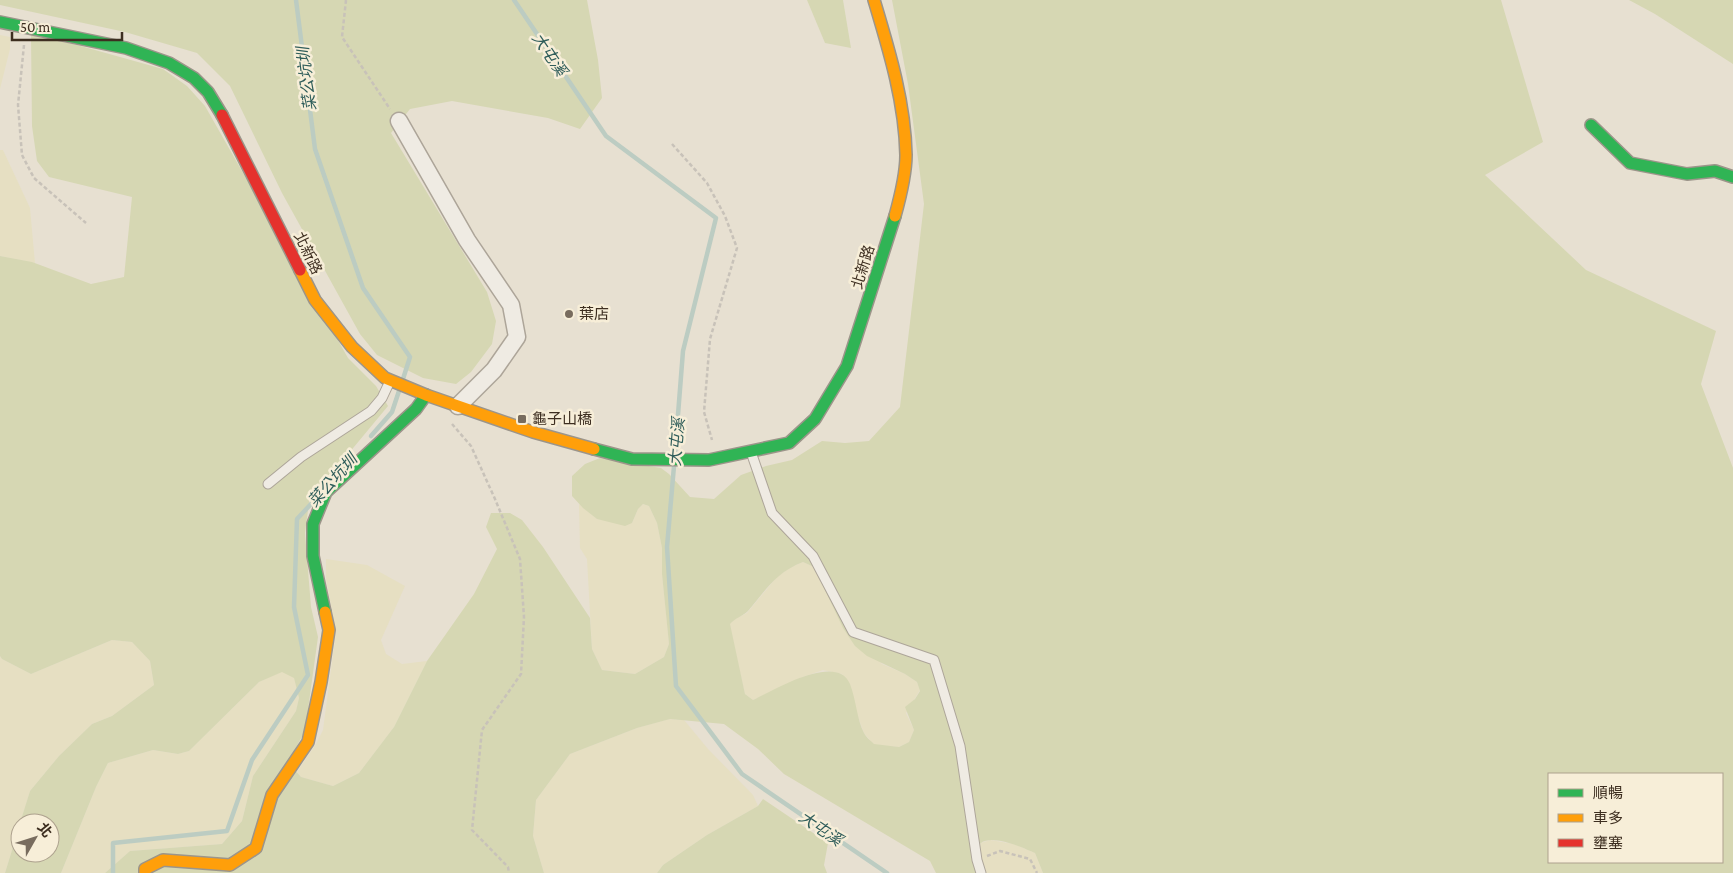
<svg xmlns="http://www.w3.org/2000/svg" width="1733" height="873" viewBox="0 0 1733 873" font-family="'Crimson Pro','Noto Sans TC',serif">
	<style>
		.farmland { fill: #e6dfc2 }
		.green { fill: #d6d7b3; fill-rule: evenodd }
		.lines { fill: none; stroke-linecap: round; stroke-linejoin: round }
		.stream { stroke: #bcccc2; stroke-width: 4.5 }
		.lane-casing { stroke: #ada599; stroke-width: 11 }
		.street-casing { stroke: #ada599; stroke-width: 19 }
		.fast-casing { stroke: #9c958a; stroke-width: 14 }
		.slow-casing { stroke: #9c958a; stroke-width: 14 }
		.jam-casing { stroke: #9c958a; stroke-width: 14 }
		.path { stroke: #c8c2b9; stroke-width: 2.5; stroke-dasharray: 4 2.5; stroke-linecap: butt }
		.lane { stroke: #efebe3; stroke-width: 9 }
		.street { stroke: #efebe3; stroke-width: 16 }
		.fast { stroke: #30b455; stroke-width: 11 }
		.slow { stroke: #ff9f0a; stroke-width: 11 }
		.jam { stroke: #e5322d; stroke-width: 11 }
		.poi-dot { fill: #786c5e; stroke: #f7eed8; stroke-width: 2 }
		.labels { text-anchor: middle; stroke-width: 5; stroke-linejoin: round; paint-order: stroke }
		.street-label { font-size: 15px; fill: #3d2e20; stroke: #f7eed8 }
		.poi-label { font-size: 15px; fill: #3d2e20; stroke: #f7eed8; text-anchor: start }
		.water-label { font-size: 16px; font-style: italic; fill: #2f5d5a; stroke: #f7eed8 }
	</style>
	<rect width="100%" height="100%" fill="#e7e0d1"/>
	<!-- farmland -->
	<g class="farmland">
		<polygon points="0,35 10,37 10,49 0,89"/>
		<polygon points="0,150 3,150 30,208 35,263 0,256"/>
		<polygon points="579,504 597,519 632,523 638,509 643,504 649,506 657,523 662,548 662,574 669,644 664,657 635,674 602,670 592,649 587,559 580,548"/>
		<polygon points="326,559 367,565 405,586 381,640 386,654 402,664 427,661 394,727 359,773 333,786 301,777 297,772 316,744 323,730 336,632 326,579"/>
		<polygon points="803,562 814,567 828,595 882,664 905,674 917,682 920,690 906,713 914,730 909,742 899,747 874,745 864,733 842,674 823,670 803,677 753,700 745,694 729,624 735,619 747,613 776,578 789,568"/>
		<polygon points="112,640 132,642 150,661 154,685 112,716 92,724 59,756 30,791 5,873 0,873 0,656 2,659 31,674"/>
		<polygon points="282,671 294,677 299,698 296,711 253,776 242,821 222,844 130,851 105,873 61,873 96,787 108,763 153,750 178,754 189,751 259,682"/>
		<polygon points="669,719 684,720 708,749 753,795 758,806 707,835 663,865 657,873 544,873 533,836 536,800 570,754 637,728"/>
		<polygon points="990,840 1014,844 1035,853 1043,873 977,873 971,857 981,843"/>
	</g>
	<!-- green -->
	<g class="green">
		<polygon points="0,0 587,0 598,60 602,98 580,129 548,118 452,101 410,109 391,133 487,292 496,321 492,344 471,372 456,384 423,378 377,355 360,334 282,193 230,86 197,53 125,32 0,5"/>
		<polygon points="807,0 843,0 851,48 825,43"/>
		<path d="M892 0H1501L1543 142 1485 175 1586 270 1716 331 1701 384 1733 468V873H1043L1035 853C1023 848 993 834 981 843 977 846 974 853 971 857L977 873H936L930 861 784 774 758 749 724 724 670 719 637 728 570 754 536 800 533 836 544 873H105L130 851 222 844 242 821 253 776 296 711 299 698 294 678 282 672 259 682 189 751 178 754 153 750 108 763 96 787 61 873H5L20 824V853H50V823H20L30 791 59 756 92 724 112 716 154 685 150 661 132 642 112 640 31 674 2 659 0 656V256L32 262 91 284 124 277 132 197 49 177 37 161 32 126 31 35 77 45 163 69 187 86 205 106 348 358 376 386 388 406 349 453 310 495 305 533 311 607 318 637 305 731 288 762 301 777 333 786 359 773 394 727 427 661 474 594 497 549 486 527 491 513H510L522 520 543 547 590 618 592 649 602 670 635 674 664 657 669 644 662 574V548L657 523 649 506 643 504 638 509 632 523 625 526 597 519 583 508 572 496V476L585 464 600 458 661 468 669 474 690 497 714 499 741 475 766 466 792 460 822 441 845 443 869 441 900 407 924 204 908 84ZM803 562 814 567 843 628 855 646 867 656 905 674 917 682 920 691 915 699 905 707 914 730 909 742 899 747 874 744C871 741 866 737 864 733 857 720 856 699 850 684 837 652 774 690 753 700L745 694 730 624C735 618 743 616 748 611 767 589 775 573 803 562ZM1549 774H1722V862H1549Z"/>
		<polygon points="1629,0 1733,0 1733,64 1655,14"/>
		<polygon points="763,799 828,843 824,865 827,873 657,873 663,865 707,835 758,806"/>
	</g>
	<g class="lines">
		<!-- stream -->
		<g class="stream">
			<polyline points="296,0 315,149 363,288 410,357 403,379"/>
			<polyline points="514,0 606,136 716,218 683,351 675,453"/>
			<polyline points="371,436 392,412 399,391"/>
			<polyline points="674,466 667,547 676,686 742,774 887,873"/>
			<polyline points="113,873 113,843 227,831 252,760 308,675 294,607 297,519 311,504"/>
		</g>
		<!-- lane casing -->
		<g class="lane-casing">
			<g id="lane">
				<polyline points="751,452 772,513 813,556 853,632 934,660 960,746 977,860 981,873"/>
				<polyline points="268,484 301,457 371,411 382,398 390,381"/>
			</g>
		</g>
		<!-- street casing -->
		<g class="street-casing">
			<polyline id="street" points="399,121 467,240 511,305 517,337 494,370 458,406"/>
		</g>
		<!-- fast casing -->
		<g class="fast-casing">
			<g id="fast">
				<polyline points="0,22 126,48 169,63 194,78 208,92 222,115"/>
				<polyline points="1591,125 1630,163 1687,174 1715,171 1733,177"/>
				<polyline points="594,449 632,459 709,460 789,443 815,419 847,366 895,216"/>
				<polyline points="325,612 313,556 313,524 326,492 416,409 426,395"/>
			</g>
		</g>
		<!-- slow casing -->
		<g class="slow-casing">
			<g id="slow">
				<path d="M874 0C889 50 905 102 906 155 906 173 900 198 895 216"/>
				<polyline points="300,270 315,300 352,347 385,378 426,395 533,432 594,449"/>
				<polyline points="145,873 145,869 163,860 230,865 256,848 272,795 308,742 321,682 329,630 325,612"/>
			</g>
		</g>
		<!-- jam casing -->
		<g class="jam-casing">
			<polyline id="jam" points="222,115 300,270"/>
		</g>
		<!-- path -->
		<g class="path">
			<polyline points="346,0 342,37 390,109"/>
			<polyline points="24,45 18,105 22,155 34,178 86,223"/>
			<polyline points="672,144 707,183 725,216 737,248 710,339 704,412 712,440"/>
			<polyline points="452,424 471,446 495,499 520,559 524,617 521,674 482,730 472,830 508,867 509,873"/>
			<polyline points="987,856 1000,851 1030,859 1037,873"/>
		</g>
		<!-- lane -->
		<use href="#lane" class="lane"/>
		<!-- street -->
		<use href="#street" class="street"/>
		<!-- fast -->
		<use href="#fast" class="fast"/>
		<!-- slow -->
		<use href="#slow" class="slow"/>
		<!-- jam -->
		<use href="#jam" class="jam"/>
	</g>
	<!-- markers -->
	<g class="poi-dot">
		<circle cx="569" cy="314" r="5"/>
		<rect x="517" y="414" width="10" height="10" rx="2.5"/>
	</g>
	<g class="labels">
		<!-- street labels -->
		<g class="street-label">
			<text transform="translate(308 253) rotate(64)" y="5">北新路</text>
			<text transform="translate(863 267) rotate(-73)" y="5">北新路</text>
		</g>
		<!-- poi labels -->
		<g class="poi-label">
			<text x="579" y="319">葉店</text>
			<text x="532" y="424">龜子山橋</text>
		</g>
		<!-- water labels -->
		<g class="water-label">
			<text transform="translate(550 54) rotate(56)" y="6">大屯溪</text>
			<text transform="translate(306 79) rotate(-97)" y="6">菜公坑圳</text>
			<text transform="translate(676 442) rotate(-85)" y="6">大屯溪</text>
			<text transform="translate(332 480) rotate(-48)" y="6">菜公坑圳</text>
			<text transform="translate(821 828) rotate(34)" y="6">大屯溪</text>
		</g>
	</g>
	<!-- legend -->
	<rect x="1548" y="773" width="175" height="90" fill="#f7eed8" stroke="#ada18e"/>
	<rect x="1558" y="789" width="25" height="8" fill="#30b455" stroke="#ada18e"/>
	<text x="1593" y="798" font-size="15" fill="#3d2e20">順暢</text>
	<rect x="1558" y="814" width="25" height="8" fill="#ff9f0a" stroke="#ada18e"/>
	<text x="1593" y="823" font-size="15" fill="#3d2e20">車多</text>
	<rect x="1558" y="839" width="25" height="8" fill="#e5322d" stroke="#ada18e"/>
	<text x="1593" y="848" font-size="15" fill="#3d2e20">壅塞</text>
	<!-- north arrow -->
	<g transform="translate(35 838) rotate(51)"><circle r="24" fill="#f7eed8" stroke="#ada18e"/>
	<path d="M0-4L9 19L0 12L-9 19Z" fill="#786c5e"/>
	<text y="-8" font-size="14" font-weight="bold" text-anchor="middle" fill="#3d2e20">北</text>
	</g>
	<!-- scale -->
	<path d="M12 32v8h110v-8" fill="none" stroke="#3d2e20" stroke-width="2.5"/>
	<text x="20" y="32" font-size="15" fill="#3d2e20" stroke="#f7eed8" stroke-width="4" paint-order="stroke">50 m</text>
</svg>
